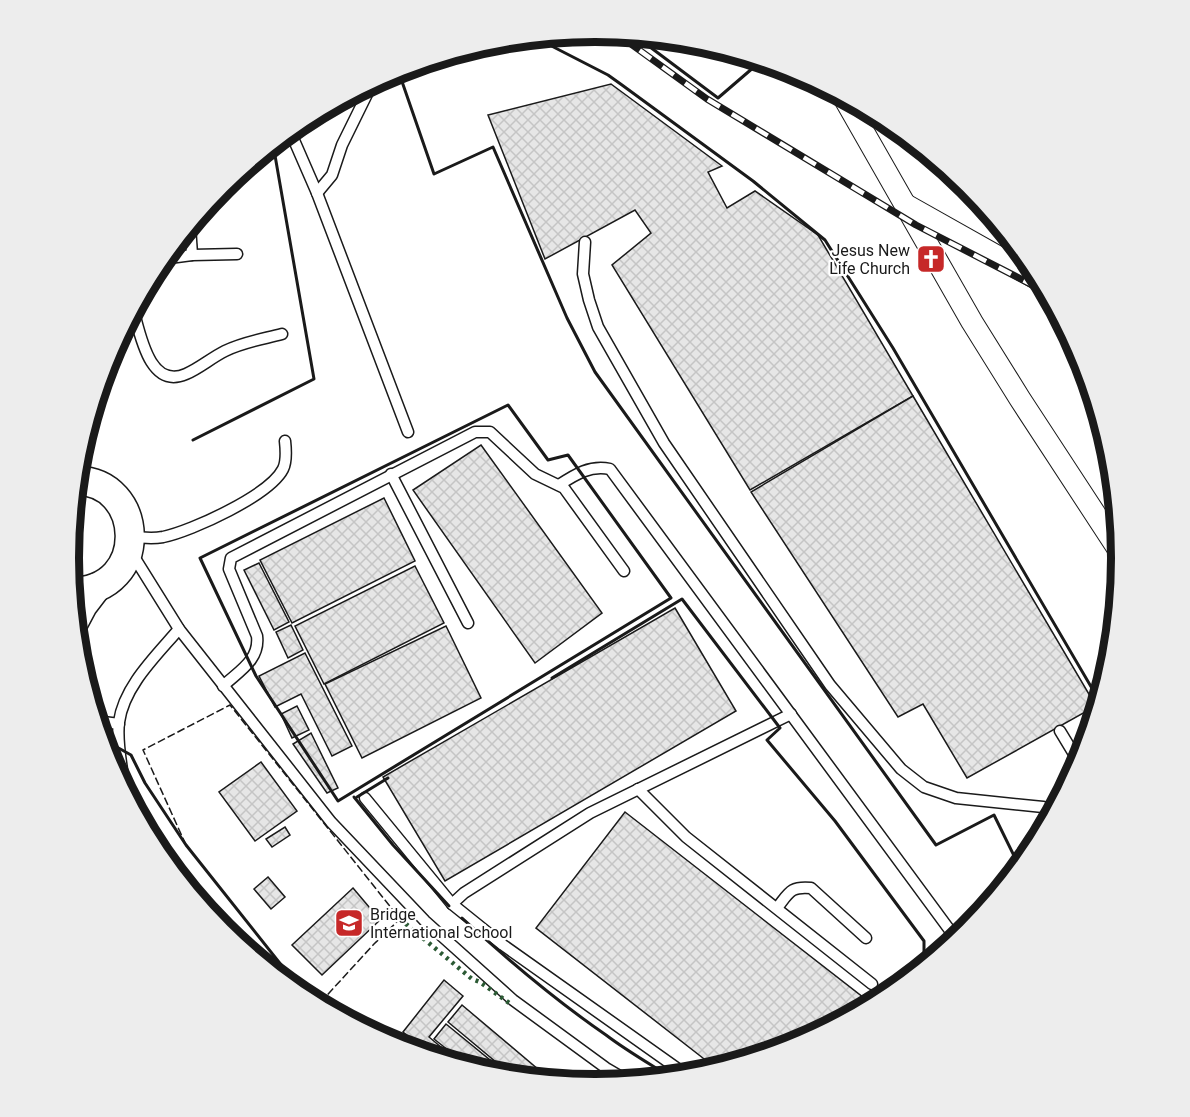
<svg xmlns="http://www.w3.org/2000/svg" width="1190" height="1117" viewBox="0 0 1190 1117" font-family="Roboto,sans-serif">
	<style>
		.building { fill: url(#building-cross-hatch); stroke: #1a1a1a; stroke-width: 1.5 }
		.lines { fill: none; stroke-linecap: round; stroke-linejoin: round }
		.lane-casing { stroke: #1a1a1a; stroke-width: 13 }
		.street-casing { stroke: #1a1a1a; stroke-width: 23 }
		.secondary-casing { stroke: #1a1a1a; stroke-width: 31 }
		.lane { stroke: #fff; stroke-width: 10 }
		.street { stroke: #fff; stroke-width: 21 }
		.secondary { stroke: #fff; stroke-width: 28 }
		.rail-casing { stroke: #1a1a1a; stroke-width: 7 }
		.rail { stroke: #fff; stroke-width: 4.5; stroke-dasharray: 14; stroke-linecap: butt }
		.hedge { stroke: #2b5a34; stroke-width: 4.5; stroke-dasharray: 3 4.5; stroke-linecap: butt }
		.fence { stroke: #1a1a1a; stroke-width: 1.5; stroke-dasharray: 8 3; stroke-linecap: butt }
		.wall { stroke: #1a1a1a; stroke-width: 3 }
		.labels { text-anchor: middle; stroke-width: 4.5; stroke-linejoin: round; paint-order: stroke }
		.poi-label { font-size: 16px; fill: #1a1a1a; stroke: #fff; text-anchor: end }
		.rim { fill: none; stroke: #1a1a1a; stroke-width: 8 }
	</style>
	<defs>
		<pattern id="building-cross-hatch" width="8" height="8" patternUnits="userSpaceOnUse" patternTransform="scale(1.5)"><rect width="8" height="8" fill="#e6e6e6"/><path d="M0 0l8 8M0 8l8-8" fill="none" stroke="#c5c5c5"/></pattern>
	</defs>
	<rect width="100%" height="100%" fill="#fff"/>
	<!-- building -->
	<g class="building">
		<polygon points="611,84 722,166 708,172 727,208 755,191 818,235 913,396 750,490 612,265 651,233 635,210 545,259 488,115"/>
		<polygon points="186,230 188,242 175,244"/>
		<polygon points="913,396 1096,706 967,778 923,704 898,717 751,492"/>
		<polygon points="481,445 602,613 535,663 413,490"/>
		<polygon points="384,498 415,561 292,623 260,560"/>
		<polygon points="259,563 289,622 274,630 244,570"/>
		<polygon points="415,566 444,623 324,684 295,626"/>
		<polygon points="675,608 736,711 445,881 383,777"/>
		<polygon points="291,625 303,650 288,658 276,632"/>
		<polygon points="446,626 481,698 362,758 325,684"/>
		<polygon points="305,653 352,746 332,756 301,694 275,707 259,676"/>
		<polygon points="297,706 309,730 292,738 281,714"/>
		<polygon points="311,733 338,788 327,793 293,744"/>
		<polygon points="261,762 297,811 255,841 219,792"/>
		<polygon points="625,812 873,1005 796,1046 717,1069 536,928"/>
		<polygon points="285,827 290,835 272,847 266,839"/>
		<polygon points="268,877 285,897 271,909 254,889"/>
		<polygon points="353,888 380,920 322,975 292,945"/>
		<polygon points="444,980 463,996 429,1037 466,1068 410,1051 416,1043 403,1032"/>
		<polygon points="462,1005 552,1081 514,1077 448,1022"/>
		<polygon points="446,1024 511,1077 492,1075 472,1069 434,1039"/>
	</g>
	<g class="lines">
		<!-- lane casing -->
		<g class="lane-casing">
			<g id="lane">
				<polyline points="733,52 735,56"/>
				<polyline points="290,131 317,193 408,432"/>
				<polyline points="317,193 332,175 342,145 373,82"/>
				<polyline points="190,225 192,255"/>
				<polyline points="585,242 583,274 589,300 598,327 664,443 830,685 901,769 924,787 956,798 1043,807 1055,811"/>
				<polyline points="162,259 192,255 237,254"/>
				<path d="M133 309C140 333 149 390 186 374 200 368 211 358 225 351 243 342 263 339 282 334"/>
				<polyline points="391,474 468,623"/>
				<path d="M559 485C576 474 590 465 610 469L957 940"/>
				<path d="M131 536C142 538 152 539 163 537 192 531 270 495 283 469 287 461 286 450 285 441"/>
				<polyline points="131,552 179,629 331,822 425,921 513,1000 606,1068 630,1082"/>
				<path d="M223 686C239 671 260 660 257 636L229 569 231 558 475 432H490L535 474 564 488 624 571"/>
				<polyline points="96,721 119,724"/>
				<polyline points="1060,731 1080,764"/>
				<polyline points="638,789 686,837 872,984"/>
				<path d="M125 792C123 770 116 744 119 722 124 686 156 656 179 629"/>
				<polyline points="365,798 452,904 503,945 688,1076"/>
				<polyline points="452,904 464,893 590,813 791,714"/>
				<path d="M777 908C789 893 790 886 811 888L866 938"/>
			</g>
		</g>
		<!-- street casing -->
		<g class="street-casing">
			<g id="street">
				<polyline points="843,96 972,322 1020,399 1122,555"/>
				<polyline points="906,205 1041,281"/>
			</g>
		</g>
		<!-- secondary casing -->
		<g class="secondary-casing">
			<g id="secondary">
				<path d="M71 592C153 591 144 479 76 481"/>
				<polyline points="74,622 83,605 96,588"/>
			</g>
		</g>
		<!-- lane -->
		<use href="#lane" class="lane"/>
		<!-- street -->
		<use href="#street" class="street"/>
		<!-- secondary -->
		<use href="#secondary" class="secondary"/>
		<!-- rail casing -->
		<g class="rail-casing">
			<polyline id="rail" points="617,34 707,99 916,225 1048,293"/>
		</g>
		<!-- rail -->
		<use href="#rail" class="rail"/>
		<!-- hedge -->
		<g class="hedge">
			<polyline points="400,919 472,979 480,982 512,1005"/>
			<polyline points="611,1076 620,1083"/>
		</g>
		<!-- fence -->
		<polyline class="fence" points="186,845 143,750 230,705 400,919 374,944 318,1005"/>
		<!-- wall -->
		<g class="wall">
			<polyline points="634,35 718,98 761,61"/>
			<polyline points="534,37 608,75 622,85 753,181 825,240 893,348 1100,702"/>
			<polyline points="398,70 434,174 493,147 567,318 595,372 936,845 994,815 1020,868"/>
			<polygon points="508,405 548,460 568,455 671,598 338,801 256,676 200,558"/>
			<polyline points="193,440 314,379 273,144"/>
			<polyline points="552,678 682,599 780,728 767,740 835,821 924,941 924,967"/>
			<polyline points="103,745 106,741 131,755 145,783 186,845 309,1000"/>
			<polyline points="354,797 393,845 449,906"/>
			<polyline points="357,797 388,778"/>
			<path d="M462 918C508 960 555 1000 606 1035 627 1051 650 1064 672 1078"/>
		</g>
	</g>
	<!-- icons -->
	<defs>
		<g id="church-square" transform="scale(1.5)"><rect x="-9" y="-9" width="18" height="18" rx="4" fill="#c62828" stroke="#fff"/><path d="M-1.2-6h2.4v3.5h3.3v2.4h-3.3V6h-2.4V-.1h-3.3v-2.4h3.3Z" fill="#fff"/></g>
		<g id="school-square" transform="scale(1.5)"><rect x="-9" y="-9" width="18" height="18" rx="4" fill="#c62828" stroke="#fff"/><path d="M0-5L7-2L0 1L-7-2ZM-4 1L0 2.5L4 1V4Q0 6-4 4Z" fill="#fff"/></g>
	</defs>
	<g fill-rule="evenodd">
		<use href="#church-square" x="931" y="259"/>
		<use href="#school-square" x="349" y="923"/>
	</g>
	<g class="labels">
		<!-- poi labels -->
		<g class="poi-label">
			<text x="910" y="256">Jesus New<tspan x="910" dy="18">Life Church</tspan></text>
			<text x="370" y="920" text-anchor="start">Bridge<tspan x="370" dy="18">International School</tspan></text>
		</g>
	</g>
	<!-- crop -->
	<path d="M0 0H1190V1117H0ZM79 558a516 516 0 1 1 1032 0a516 516 0 1 1-1032 0Z" fill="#ededed" fill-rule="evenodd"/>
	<path class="rim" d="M79 558a516 516 0 1 1 1032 0a516 516 0 1 1-1032 0Z"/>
</svg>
